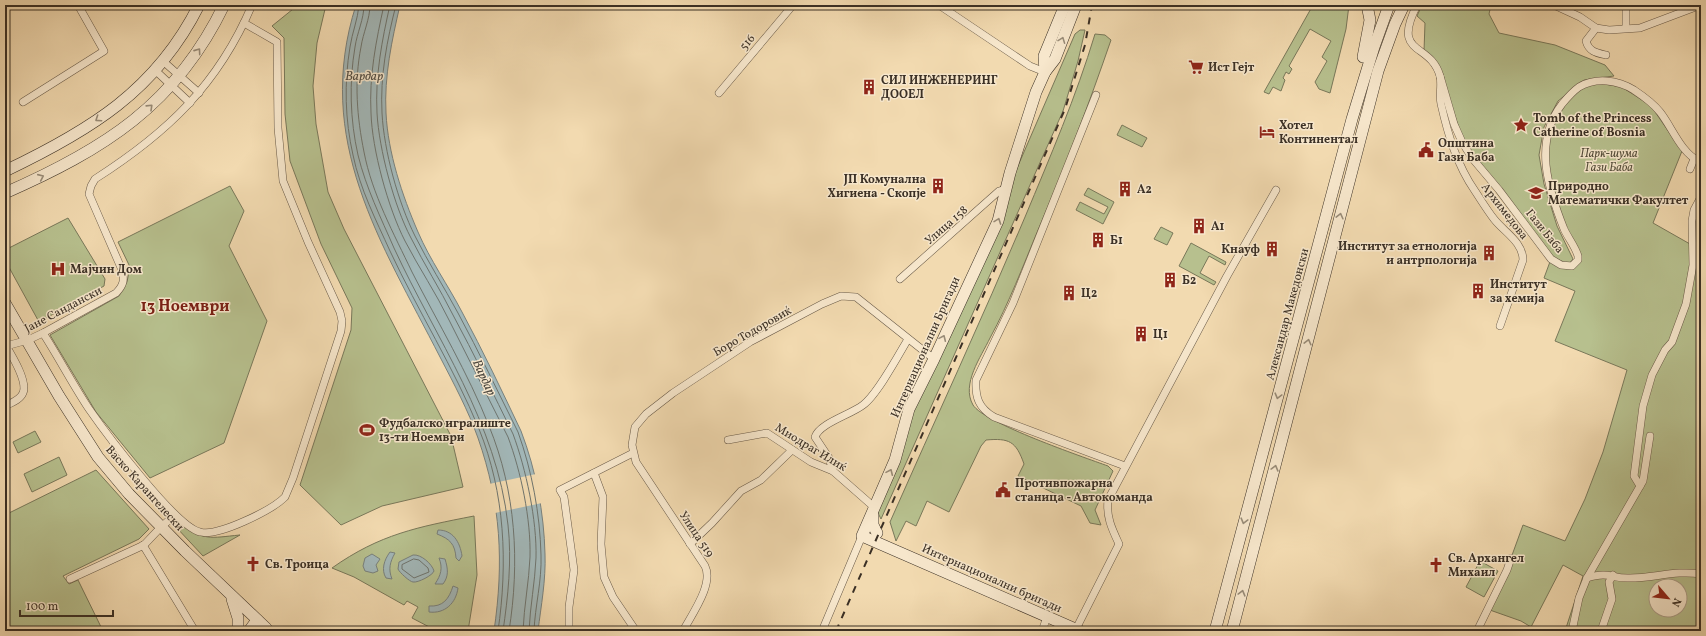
<svg xmlns="http://www.w3.org/2000/svg" width="1706" height="636" viewBox="0 0 1706 636" font-family="Vollkorn,serif">
	<style>
		.green { fill: #b7c08e; stroke: #79785a; fill-rule: evenodd }
		.water { fill: #a2b7b8; stroke: #79817d }
		.pier { fill: #f2dab0 }
		.lines { fill: none; stroke-linecap: round; stroke-linejoin: round }
		.shore { stroke: #6e746e; stroke-width: 1 }
		.street-casing { stroke: #695a48; stroke-width: 8 }
		.secondary-casing { stroke: #3b3025; stroke-width: 12 }
		.street { stroke: #f7e7cc; stroke-width: 7 }
		.secondary { stroke: #f7e7cc; stroke-width: 11 }
		.rail { stroke: #3b3025; stroke-width: 2; stroke-dasharray: 7 7; stroke-linecap: butt }
		.oneway { stroke: #998c78 }
		.labels { text-anchor: middle; stroke-width: 3; stroke-linejoin: round; paint-order: stroke }
		.street-label { font-size: 12px; fill: #3b3025; stroke: #f7e7cc }
		.poi-label { font-size: 12px; font-weight: bold; fill: #3b3025; stroke: #f7e7cc; text-anchor: start }
		.park-label { font-size: 12px; font-style: italic; fill: #544d3a; stroke: #f7e7cc }
		.water-label { font-size: 13px; font-style: italic; fill: #504b42; stroke: #f7e7cc }
		.district-label { font-size: 16px; font-weight: bold; fill: #7a1f14; stroke: #f7e7cc }
	</style>
	<rect width="100%" height="100%" fill="#f2dab0"/>
	<filter id="stains"><feTurbulence type="fractalNoise" baseFrequency=".005" numOctaves="4"/><feColorMatrix values="0 0 0 0 .2 0 0 0 0 .09 0 0 0 0 .02 0 0 0 .5 -.17"/></filter>
	<radialGradient id="worn" r=".72"><stop offset=".6" stop-color="#630" stop-opacity="0"/><stop offset="1" stop-color="#630" stop-opacity=".3"/></radialGradient>
	<!-- green -->
	<g class="green">
		<polygon points="298,5 326,5 317,43 313,86 316,124 328,192 344,229 451,436 463,487 382,506 341,525 300,485 351,330 352,308 321,244 290,161 285,114 284,38 272,26"/>
		<polygon points="1313,5 1349,5 1346,29 1330,93 1319,89 1315,82 1327,61 1322,57 1331,41 1310,29 1289,66 1292,69 1289,74 1286,72 1283,78 1285,80 1281,91 1273,87 1269,94 1264,92"/>
		<polygon points="1422,5 1491,5 1489,14 1499,33 1555,45 1605,65 1614,76 1584,80 1558,101 1544,127 1539,155 1544,184 1557,226 1573,259 1569,264 1554,258 1471,152 1461,134 1448,96 1424,51 1425,23 1417,16"/>
		<polygon points="1080,30 1085,30 1078,61 1063,111 881,519 875,507 909,418 1075,34"/>
		<path d="M1095 34 1105 35 1111 40C1089 104 1065 167 1038 230 1023 266 1009 303 990 338 981 357 961 384 973 405 984 423 1083 457 1108 466L1113 471 1095 510 1101 525 1090 523 1081 506 1018 476 1024 464C1016 441 1009 438 986 440L981 446 949 512 927 501 916 526 906 521 896 541 890 522C935 420 982 319 1025 217 1050 157 1076 97 1095 34Z"/>
		<path d="M1599 83 1622 87 1651 106 1682 151 1653 223 1690 244 1691 228 1701 197V631H1565L1583 576 1563 565 1531 627 1521 621 1487 609 1511 558 1523 525 1565 541 1585 499 1603 452 1627 370 1555 341 1575 291 1544 278 1551 259 1567 266 1578 260C1560 213 1525 145 1567 102 1580 89 1580 86 1599 83ZM1656 586H1680V610H1656Z"/>
		<polygon points="1122,125 1147,138 1142,147 1117,135"/>
		<polygon points="230,186 244,211 229,246 267,321 224,443 150,478 96,412 50,335 119,296 127,282 130,267 118,242"/>
		<polygon points="1088,188 1114,202 1103,224 1076,210 1080,202 1104,214 1108,207 1084,195"/>
		<polygon points="68,218 105,279 104,286 39,322 5,260 5,250"/>
		<polygon points="1161,227 1173,233 1167,245 1154,239"/>
		<polygon points="1191,243 1226,262 1225,265 1209,256 1200,273 1216,282 1214,285 1179,266"/>
		<polygon points="35,431 41,442 18,453 13,442"/>
		<polygon points="59,457 67,475 32,492 24,474"/>
		<polygon points="96,470 149,529 139,539 63,576 69,584 78,580 103,631 5,631 5,515"/>
		<path d="M474 516 477 575 468 631H437L412 618 418 607 407 601 404 605 354 577 332 568C380 534 418 527 474 516Z"/>
		<path d="M179 523C205 541 209 538 240 535L203 556 176 527Z"/>
		<polygon points="1480,561 1498,571 1484,597 1466,587"/>
	</g>
	<!-- water -->
	<g class="water">
		<path d="M356 5H400C392 40 384 76 386 113 388 153 402 195 418 232 430 260 448 285 462 312 483 351 502 391 521 431 536 470 544 513 545 554 546 580 541 606 538 631H494C504 562 501 504 478 438 468 410 454 384 440 357 381 242 313 140 356 5Z"/>
		<path d="M438 530C453 530 460 542 462 556L459 561 456 558C455 544 450 539 437 534Z"/>
		<path d="M390 552 395 553C390 562 388 569 392 579L386 578C381 570 384 560 390 552Z"/>
		<polygon points="372,554 380,559 376,565 378,571 373,573 365,571 363,566 365,558"/>
		<path d="M413 555C421 554 432 564 434 571 433 575 418 583 413 582 410 582 399 572 398 569L399 562Z"/>
		<path d="M439 558 445 559C448 569 449 576 443 584H435C441 575 443 568 439 558Z"/>
		<path d="M453 586 458 588C456 603 445 614 429 612V606C443 607 449 599 453 586Z"/>
	</g>
	<!-- pier -->
	<polygon class="pier" points="536,474 542,503 495,513 489,484"/>
	<g class="lines">
		<!-- shore -->
		<g class="shore">
			<path d="M359 5C358 19 352 33 350 47 344 83 345 120 353 155 360 189 376 220 390 251 418 311 454 368 479 429 505 493 508 563 498 631"/>
			<path d="M364 5C364 19 357 33 355 47 349 82 350 120 358 155 366 188 381 218 394 248 436 339 497 423 508 525 512 560 508 597 503 631"/>
			<path d="M370 5C370 19 363 33 361 47 354 82 357 117 364 152 372 194 394 234 412 272 438 323 468 373 489 426 516 492 520 562 509 631"/>
			<path d="M384 5C376 41 369 76 371 113 372 149 388 208 405 241 419 268 436 293 449 320 469 359 488 398 508 437 521 472 531 519 530 557 529 582 524 606 523 631"/>
			<path d="M390 5C382 40 375 76 377 113 379 149 394 206 411 238 424 264 440 289 453 315 474 354 494 395 513 434 526 469 537 520 536 558 535 582 530 607 529 631"/>
			<path d="M396 5C387 40 380 76 382 113 384 151 398 202 415 236 428 262 444 287 458 313 479 352 498 392 518 432 532 471 540 514 541 555 542 581 535 606 534 631"/>
			<polygon points="414,559 419,560 428,568 429,572 414,578 402,569 402,565"/>
		</g>
		<!-- street casing -->
		<g class="street-casing">
			<g id="street">
				<polyline points="939,5 1030,66 1045,72"/>
				<path d="M1417 5C1391 57 1430 41 1440 76 1442 85 1439 95 1441 104 1448 135 1457 165 1475 191 1481 200 1487 210 1494 219 1504 232 1523 242 1523 260L1500 326"/>
				<polyline points="1554,5 1580,17 1596,28 1609,30 1640,28 1701,5"/>
				<path d="M1596 28 1586 41C1589 52 1597 53 1606 55"/>
				<polyline points="1626,28 1626,5"/>
				<polyline points="164,62 199,93"/>
				<polyline points="156,71 190,103"/>
				<path d="M1440 76 1454 124 1462 142 1472 158 1499 190 1551 259 1561 265 1572 266 1578 260V256C1575 246 1568 238 1564 229 1548 189 1533 142 1562 104 1567 98 1572 92 1579 87 1596 77 1618 80 1634 90 1643 96 1653 103 1660 112 1672 127 1681 153 1699 161"/>
				<polyline points="719,93 793,5"/>
				<path d="M1096 95 1013 303 976 380C975 398 979 408 994 417L1125 466"/>
				<polyline points="23,102 104,51 78,5"/>
				<polyline points="1690,169 1694,159"/>
				<polyline points="900,279 999,191 1006,189"/>
				<path d="M43 333C59 358 73 385 89 409 105 432 176 527 200 532 218 537 272 510 285 497L293 478 341 331 342 321 340 312 308 242 283 181 278 128 277 42 244 23"/>
				<path d="M5 344C11 354 28 381 23 393 20 400 11 403 5 406"/>
				<path d="M6 346 28 340 43 333 116 293C123 286 125 280 122 270L89 194 91 186 95 179C167 133 218 85 252 5"/>
				<polyline points="728,440 767,433 811,462 833,471 874,507"/>
				<path d="M833 471 829 458 815 437C820 423 850 415 863 405 877 395 898 356 908 339"/>
				<polyline points="594,473 603,497 601,544 604,577 613,597 636,631"/>
				<polyline points="1640,486 1634,476 1643,406 1652,375 1665,350 1672,342 1686,304 1693,265 1692,221 1694,210 1701,197"/>
				<polyline points="690,544 712,523 741,491 761,480 792,450"/>
				<polyline points="143,545 195,631"/>
				<path d="M1587 578C1610 571 1611 579 1630 578 1654 578 1676 570 1701 574"/>
				<polyline points="70,579 144,545 161,527 175,515"/>
				<path d="M1076 629 1119 544C1112 529 1106 517 1108 500L1227 276 1276 190"/>
				<polyline points="569,631 569,607 574,570 564,497 560,490 633,453"/>
				<path d="M683 631C692 614 714 584 705 566L636 462 632 445 635 427 646 414 673 393 750 342 822 304 841 296 856 297 934 359"/>
				<polyline points="822,631 862,536"/>
				<polyline points="1042,631 1047,617"/>
				<polyline points="1477,631 1507,570 1511,558"/>
				<polyline points="1572,631 1579,598 1587,578 1643,481 1650,436"/>
				<polyline points="1601,631 1612,599 1609,582 1613,575"/>
			</g>
		</g>
		<!-- secondary casing -->
		<g class="secondary-casing">
			<g id="secondary">
				<polyline points="1076,5 1055,59 1045,72 1036,92 1010,173 998,221 934,359 909,409 895,460 862,536 1080,631"/>
				<polyline points="1363,57 1370,20 1367,5"/>
				<polyline points="1045,72 1044,56 1065,5"/>
				<path d="M5 171C89 131 156 91 199 5"/>
				<path d="M5 193C103 150 176 105 224 5"/>
				<polyline points="5,303 59,396 98,457 129,494 185,551 266,628 264,631"/>
				<polyline points="873,515 873,525 877,533"/>
				<polyline points="232,599 238,618 238,631"/>
				<polyline points="249,631 257,620"/>
				<polyline points="1215,631 1352,119 1374,47 1389,5"/>
				<polyline points="1232,631 1378,71 1395,24 1404,5"/>
			</g>
		</g>
		<!-- street -->
		<use href="#street" class="street"/>
		<!-- secondary -->
		<use href="#secondary" class="secondary"/>
		<!-- rail -->
		<polyline class="rail" points="836,631 1065,109 1085,45 1092,5"/>
	</g>
	<!-- one-way arrows -->
	<defs><path id="oneway-chevron" d="M-2-3.5L2.5 0L-2 3.5" fill="none" stroke-width="1.6" stroke-linecap="round" stroke-linejoin="round"/></defs>
	<g class="oneway">
		<use href="#oneway-chevron" transform="translate(1062 40) rotate(-69)"/>
		<use href="#oneway-chevron" transform="translate(198 51) rotate(-55)"/>
		<use href="#oneway-chevron" transform="translate(150 107) rotate(-44)"/>
		<use href="#oneway-chevron" transform="translate(98 119) rotate(146)"/>
		<use href="#oneway-chevron" transform="translate(41 177) rotate(-24)"/>
		<use href="#oneway-chevron" transform="translate(1340 216) rotate(-76)"/>
		<use href="#oneway-chevron" transform="translate(998 221) rotate(-70)"/>
		<use href="#oneway-chevron" transform="translate(943 338) rotate(-66)"/>
		<use href="#oneway-chevron" transform="translate(1308 342) rotate(-76)"/>
		<use href="#oneway-chevron" transform="translate(1278 396) rotate(105)"/>
		<use href="#oneway-chevron" transform="translate(1275 468) rotate(-75)"/>
		<use href="#oneway-chevron" transform="translate(890 472) rotate(-66)"/>
		<use href="#oneway-chevron" transform="translate(1244 521) rotate(105)"/>
		<use href="#oneway-chevron" transform="translate(1242 593) rotate(-75)"/>
	</g>
	<!-- icons -->
	<defs>
		<g id="supermarket-bare" transform="scale(1.2)"><path d="M-6-5.5h2.5l.6 2H6L4.5 2H-2.5L-4.4-4H-6ZM-1.5 3.2a1.3 1.3 0 1 0 .1 0ZM3 3.2a1.3 1.3 0 1 0 .1 0Z" fill="#8f2418" stroke="#f7e7cc" stroke-width="2.5" paint-order="stroke"/></g>
		<g id="building-bare" transform="scale(1.2)"><path d="M-4-6H4V6H1V3H-1V6H-4ZM-2.5-4.3h1.7v1.8h-1.7ZM.8-4.3h1.7v1.8H.8ZM-2.5-1h1.7V.8h-1.7ZM.8-1h1.7V.8H.8Z" fill="#8f2418" stroke="#f7e7cc" stroke-width="2.5" paint-order="stroke"/></g>
		<g id="sight-bare" transform="scale(1.2)"><path d="M0-6L1.8-2.2L6-1.7L2.9 1.2L3.7 5.4L0 3.3L-3.7 5.4L-2.9 1.2L-6-1.7L-1.8-2.2Z" fill="#8f2418" stroke="#f7e7cc" stroke-width="2.5" paint-order="stroke"/></g>
		<g id="hotel-bare" transform="scale(1.2)"><path d="M-6-4.5h1.5V1H6V5H4.5V3h-9V5H-6ZM-4 0a1.8 1.8 0 1 1 3.6 0ZM.5 0V-2.5h3Q6-2.5 6 0Z" fill="#8f2418" stroke="#f7e7cc" stroke-width="2.5" paint-order="stroke"/></g>
		<g id="civic-bare" transform="scale(1.2)"><path d="M-.6-6.5H3V-4.5H.6V-3L4-1V1h2V6H-6V1h2V-1L-.6-3ZM-1.2 2.5V6h2.4V2.5Z" fill="#8f2418" stroke="#f7e7cc" stroke-width="2.5" paint-order="stroke"/></g>
		<g id="university-bare" transform="scale(1.2)"><path d="M0-5L7-2L0 1L-7-2ZM-4 1L0 2.5L4 1V4Q0 6-4 4Z" fill="#8f2418" stroke="#f7e7cc" stroke-width="2.5" paint-order="stroke"/></g>
		<g id="hospital-bare" transform="scale(1.2)"><path d="M-5-5h3v3.5h4V-5h3V5h-3V1.5h-4V5h-3Z" fill="#8f2418" stroke="#f7e7cc" stroke-width="2.5" paint-order="stroke"/></g>
		<g id="stadium-bare" transform="scale(1.2)"><path d="M0-5a6.5 5 0 1 0 0 10a6.5 5 0 1 0 0-10ZM-3.5-1.8h7v3.6h-7Z" fill="#8f2418" stroke="#f7e7cc" stroke-width="2.5" paint-order="stroke"/></g>
		<g id="church-bare" transform="scale(1.2)"><path d="M-1.2-6h2.4v3.5h3.3v2.4h-3.3V6h-2.4V-.1h-3.3v-2.4h3.3Z" fill="#8f2418" stroke="#f7e7cc" stroke-width="2.5" paint-order="stroke"/></g>
	</defs>
	<g fill-rule="evenodd">
		<use href="#supermarket-bare" x="1196" y="67"/>
		<use href="#building-bare" x="869" y="87"/>
		<use href="#sight-bare" x="1521" y="125"/>
		<use href="#hotel-bare" x="1267" y="132"/>
		<use href="#civic-bare" x="1426" y="150"/>
		<use href="#building-bare" x="938" y="186"/>
		<use href="#building-bare" x="1125" y="189"/>
		<use href="#university-bare" x="1536" y="193"/>
		<use href="#building-bare" x="1199" y="226"/>
		<use href="#building-bare" x="1098" y="240"/>
		<use href="#building-bare" x="1272" y="249"/>
		<use href="#building-bare" x="1489" y="253"/>
		<use href="#hospital-bare" x="58" y="269"/>
		<use href="#building-bare" x="1170" y="280"/>
		<use href="#building-bare" x="1478" y="291"/>
		<use href="#building-bare" x="1069" y="293"/>
		<use href="#building-bare" x="1141" y="334"/>
		<use href="#stadium-bare" x="367" y="430"/>
		<use href="#civic-bare" x="1003" y="490"/>
		<use href="#church-bare" x="253" y="564"/>
		<use href="#church-bare" x="1436" y="565"/>
	</g>
	<g class="labels">
		<!-- street labels -->
		<g class="street-label">
			<text transform="translate(747 42) rotate(-50)" y="4">516</text>
			<text transform="translate(1505 211) rotate(52)" y="4">Архимедова</text>
			<text transform="translate(946 225) rotate(-41)" y="4">Улица 158</text>
			<text transform="translate(1545 231) rotate(51)" y="4">Гази Баба</text>
			<text transform="translate(63 309) rotate(-28)" y="4">Јане Сандански</text>
			<text transform="translate(1287 314) rotate(-75)" y="4">Александар Македонски</text>
			<text transform="translate(752 331) rotate(-30)" y="4">Боро Тодоровиќ</text>
			<text transform="translate(925 347) rotate(-66)" y="4">Интернационални Бригади</text>
			<text transform="translate(811 447) rotate(31)" y="4">Миодраг Илиќ</text>
			<text transform="translate(145 488) rotate(48)" y="4">Васко Карангелески</text>
			<text transform="translate(697 534) rotate(56)" y="4">Улица 519</text>
			<text transform="translate(992 578) rotate(24)" y="4">Интернационални бригади</text>
		</g>
		<!-- poi labels -->
		<g class="poi-label">
			<text x="1208" y="71">Ист Гејт</text>
			<text x="881" y="84">СИЛ ИНЖЕНЕРИНГ<tspan x="881" dy="14">ДООЕЛ</tspan></text>
			<text x="1533" y="122">Tomb of the Princess<tspan x="1533" dy="14">Catherine of Bosnia</tspan></text>
			<text x="1279" y="129">Хотел<tspan x="1279" dy="14">Континентал</tspan></text>
			<text x="1438" y="147">Општина<tspan x="1438" dy="14">Гази Баба</tspan></text>
			<text x="926" y="183" text-anchor="end">ЈП Комунална<tspan x="926" dy="14">Хигиена - Скопје</tspan></text>
			<text x="1548" y="190">Природно<tspan x="1548" dy="14">Математички Факултет</tspan></text>
			<text x="1137" y="193">А2</text>
			<text x="1211" y="230">А1</text>
			<text x="1110" y="244">Б1</text>
			<text x="1477" y="250" text-anchor="end">Институт за етнологија<tspan x="1477" dy="14">и антрпологија</tspan></text>
			<text x="1260" y="253" text-anchor="end">Кнауф</text>
			<text x="70" y="273">Мајчин Дом</text>
			<text x="1182" y="284">Б2</text>
			<text x="1490" y="288">Институт<tspan x="1490" dy="14">за хемија</tspan></text>
			<text x="1081" y="297">Ц2</text>
			<text x="1153" y="338">Ц1</text>
			<text x="379" y="427">Фудбалско игралиште<tspan x="379" dy="14">13-ти Ноември</tspan></text>
			<text x="1015" y="487">Противпожарна<tspan x="1015" dy="14">станица - Автокоманда</tspan></text>
			<text x="1448" y="562">Св. Архангел<tspan x="1448" dy="14">Михаил</tspan></text>
			<text x="265" y="568">Св. Троица</text>
		</g>
		<!-- park labels -->
		<g class="park-label">
			<text x="1609" y="157">Парк-шума<tspan x="1609" dy="14">Гази Баба</tspan></text>
		</g>
		<!-- water labels -->
		<g class="water-label">
			<text x="364" y="80">Вардар</text>
			<text transform="translate(485 377) rotate(65)" y="5">Вардар</text>
		</g>
		<!-- district labels -->
		<g class="district-label">
			<text x="185" y="311">13 Ноември</text>
		</g>
	</g>
	<!-- margin -->
	<rect width="1706" height="636" fill="none" stroke="#f2dab0" stroke-width="20"/>
	<rect x="6" y="6" width="1694" height="624" fill="none" stroke="#3b3025" stroke-width="2"/>
	<rect x="10" y="10" width="1686" height="616" fill="none" stroke="#3b3025"/>
	<!-- north arrow -->
	<g transform="translate(1668 598) rotate(118)"><circle r="19" fill="#f7e7cc" stroke="#ac9e89"/>
	<path d="M0-3L7 15L0 10L-7 15Z" fill="#8f2418"/>
	<text y="-6" font-size="11" font-weight="bold" text-anchor="middle" fill="#3b3025">N</text>
	</g>
	<!-- scale -->
	<path d="M20 610v6h93v-6" fill="none" stroke="#3b3025" stroke-width="2"/>
	<text x="26" y="610" font-size="12" fill="#3b3025" stroke="#f7e7cc" stroke-width="3" paint-order="stroke">100 m</text>
	<rect width="100%" height="100%" filter="url(#stains)"/>
	<rect width="100%" height="100%" fill="url(#worn)"/>
</svg>
